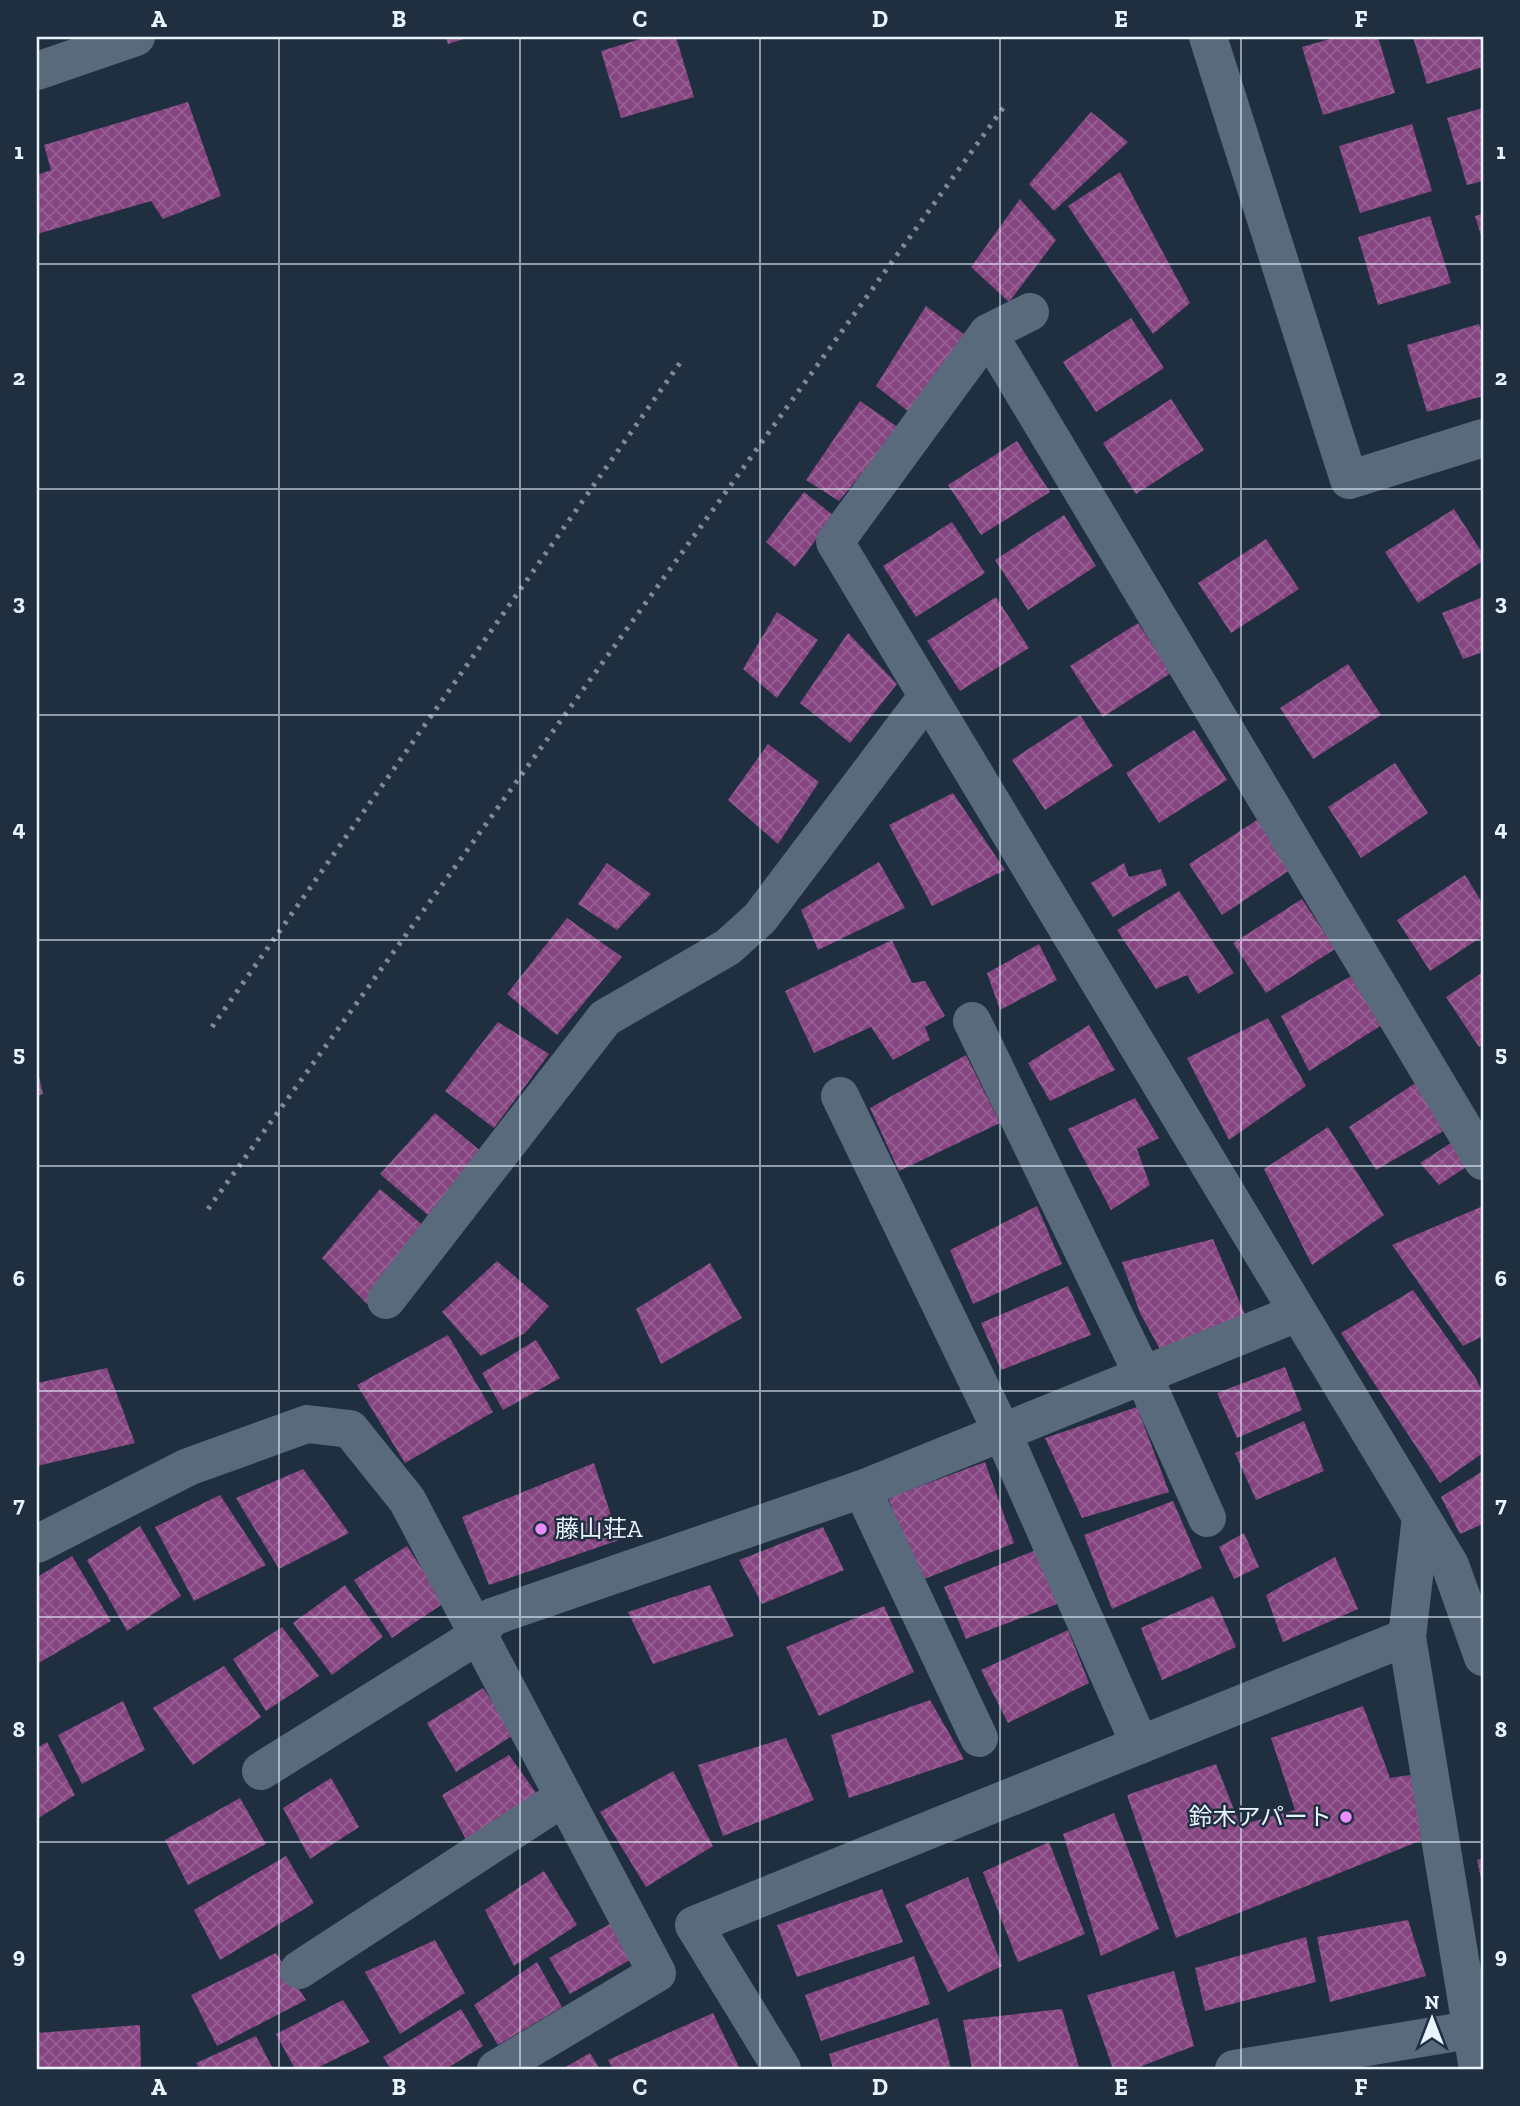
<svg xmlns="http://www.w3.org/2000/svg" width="1520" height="2106" viewBox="0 0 1520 2106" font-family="'Zilla Slab','Noto Sans JP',serif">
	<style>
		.building { fill: url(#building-cross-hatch) }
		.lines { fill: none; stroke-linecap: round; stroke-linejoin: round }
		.minor { stroke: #596a7d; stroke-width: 38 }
		.rail { stroke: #7d8a98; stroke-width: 5; stroke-dasharray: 3.5 7; stroke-linecap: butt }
		.grid { fill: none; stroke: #eaf4ff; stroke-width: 2; stroke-opacity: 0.55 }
		.poi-dot { fill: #e98dfe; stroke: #1f2f3f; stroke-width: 2.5 }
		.labels { text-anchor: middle; stroke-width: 5; stroke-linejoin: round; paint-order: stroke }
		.poi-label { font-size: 24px; fill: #eaf4ff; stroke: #1f2f3f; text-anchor: start }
		.neatline { fill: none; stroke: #eaf4ff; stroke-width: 2.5 }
		.grid-label { font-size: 23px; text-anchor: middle; font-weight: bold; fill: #eaf4ff }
	</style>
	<defs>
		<pattern id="building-cross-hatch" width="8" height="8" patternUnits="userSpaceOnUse" patternTransform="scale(1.75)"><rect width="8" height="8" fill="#864581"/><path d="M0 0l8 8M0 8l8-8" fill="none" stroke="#976094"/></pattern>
	</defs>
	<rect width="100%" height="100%" fill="#1f2f3f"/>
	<!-- building -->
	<g class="building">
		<polygon points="446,37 470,37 448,44"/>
		<polygon points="647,37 676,37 694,97 621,118 601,51"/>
		<polygon points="1337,37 1378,37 1395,93 1323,115 1302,47"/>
		<polygon points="1413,37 1483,37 1483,67 1427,84"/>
		<polygon points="188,102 221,196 163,219 151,201 37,234 37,175 51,170 44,145"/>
		<polygon points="1483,108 1483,181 1467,185 1447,118"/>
		<polygon points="1091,112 1128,142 1054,211 1029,184"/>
		<polygon points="1412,124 1432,191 1360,213 1339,146"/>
		<polygon points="1120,172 1190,303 1153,334 1068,206"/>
		<polygon points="1020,199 1056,240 1009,302 971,267"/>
		<polygon points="1483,214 1483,242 1475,216"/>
		<polygon points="1430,216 1451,283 1378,305 1358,237"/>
		<polygon points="926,306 965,335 909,412 876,386"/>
		<polygon points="1131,318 1164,368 1096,412 1063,362"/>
		<polygon points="1479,324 1483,337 1483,396 1427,412 1407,345"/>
		<polygon points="1171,399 1204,450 1136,494 1103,443"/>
		<polygon points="860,401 899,428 839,501 806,480"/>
		<polygon points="1017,441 1050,492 981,535 948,485"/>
		<polygon points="804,492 834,516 795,567 766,542"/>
		<polygon points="1454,509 1483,554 1483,561 1418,603 1385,552"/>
		<polygon points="1064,515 1096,566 1028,610 995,560"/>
		<polygon points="952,522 985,573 916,617 883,566"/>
		<polygon points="1266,539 1299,589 1231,633 1198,583"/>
		<polygon points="996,597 1029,648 960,691 927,641"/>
		<polygon points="1483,597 1483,652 1463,659 1442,613"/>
		<polygon points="777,612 818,640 777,698 743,669"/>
		<polygon points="1138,623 1171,673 1103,717 1070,666"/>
		<polygon points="848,633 897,684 850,743 800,703"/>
		<polygon points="1348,664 1381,715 1313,759 1280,708"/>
		<polygon points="1080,715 1113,766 1045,810 1012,760"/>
		<polygon points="1194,730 1227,780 1159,823 1126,773"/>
		<polygon points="768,744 819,782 778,844 728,800"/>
		<polygon points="1395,763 1428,813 1361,858 1328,807"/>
		<polygon points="953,793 1005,870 932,906 889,825"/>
		<polygon points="1257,820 1290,870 1222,915 1189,864"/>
		<polygon points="879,862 905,908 818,950 801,910"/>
		<polygon points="607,863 651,894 617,930 578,904"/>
		<polygon points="1124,863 1129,877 1161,869 1167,885 1113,917 1091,883"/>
		<polygon points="1465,875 1483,904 1483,936 1430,971 1397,920"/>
		<polygon points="1179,891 1234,973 1198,994 1187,975 1156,989 1117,930"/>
		<polygon points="1302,899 1335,949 1266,993 1233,943"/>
		<polygon points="567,918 622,957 557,1035 507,994"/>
		<polygon points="892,940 912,983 925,981 945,1016 925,1027 930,1040 893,1060 871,1027 814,1053 785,991"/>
		<polygon points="1039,944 1057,980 1000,1010 987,973"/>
		<polygon points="1483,972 1483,1044 1479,1047 1446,997"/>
		<polygon points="1353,975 1385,1023 1309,1071 1281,1016"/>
		<polygon points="1268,1018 1306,1086 1229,1140 1187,1058"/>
		<polygon points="498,1022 549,1054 494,1128 445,1091"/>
		<polygon points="1089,1025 1115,1070 1050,1101 1028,1063"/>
		<polygon points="966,1055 1000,1123 899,1171 870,1108"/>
		<polygon points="38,1072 43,1094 37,1096 37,1073"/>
		<polygon points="1417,1082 1447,1129 1376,1170 1349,1127"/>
		<polygon points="1135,1098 1159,1138 1137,1149 1150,1185 1111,1210 1068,1129"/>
		<polygon points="435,1113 483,1153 428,1215 380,1174"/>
		<polygon points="1328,1127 1384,1215 1312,1265 1264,1169"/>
		<polygon points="1457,1139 1472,1163 1439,1185 1420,1163"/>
		<polygon points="380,1189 425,1227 367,1304 322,1258"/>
		<polygon points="1037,1206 1062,1264 973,1304 950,1250"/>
		<polygon points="1483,1206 1483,1336 1463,1346 1392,1245"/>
		<polygon points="1213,1239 1246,1317 1161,1351 1140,1313 1122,1262"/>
		<polygon points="497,1261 549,1306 525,1333 481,1356 442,1312"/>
		<polygon points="710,1263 742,1318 661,1364 636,1309"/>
		<polygon points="1068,1286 1091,1335 1001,1370 981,1323"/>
		<polygon points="1413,1290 1475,1377 1483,1393 1483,1453 1440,1483 1341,1333"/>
		<polygon points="448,1335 493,1412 405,1463 357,1385"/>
		<polygon points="536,1340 560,1378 503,1410 482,1373"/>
		<polygon points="1285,1367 1302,1410 1237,1438 1217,1393"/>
		<polygon points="107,1368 135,1443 37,1466 37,1383"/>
		<polygon points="1137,1407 1169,1492 1082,1518 1045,1438"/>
		<polygon points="1304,1421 1324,1471 1256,1500 1235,1453"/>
		<polygon points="985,1462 1014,1543 922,1580 888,1498"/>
		<polygon points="594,1463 619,1540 489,1585 462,1517"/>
		<polygon points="303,1469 349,1533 279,1569 236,1498"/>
		<polygon points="1483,1471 1483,1524 1460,1534 1441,1497"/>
		<polygon points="220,1495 266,1565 194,1601 155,1527"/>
		<polygon points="1173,1501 1202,1568 1112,1609 1084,1535"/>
		<polygon points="140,1526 181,1596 127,1631 87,1560"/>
		<polygon points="823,1527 844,1570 762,1604 739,1560"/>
		<polygon points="1244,1533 1259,1567 1234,1579 1219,1547"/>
		<polygon points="407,1546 444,1603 392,1638 354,1580"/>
		<polygon points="1036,1550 1057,1604 966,1639 944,1587"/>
		<polygon points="72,1556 111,1621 37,1664 37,1577"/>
		<polygon points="1335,1557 1358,1609 1283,1642 1266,1595"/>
		<polygon points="345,1585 383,1637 332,1675 293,1623"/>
		<polygon points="710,1585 734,1636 653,1664 628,1612"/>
		<polygon points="1213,1596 1236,1647 1162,1680 1141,1628"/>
		<polygon points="884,1606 914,1672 819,1716 786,1647"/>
		<polygon points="282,1627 319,1676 266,1711 233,1659"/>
		<polygon points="1068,1630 1089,1683 1008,1723 981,1670"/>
		<polygon points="224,1666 261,1717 193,1765 153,1708"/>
		<polygon points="483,1688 515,1734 456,1772 427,1723"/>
		<polygon points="930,1700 964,1759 849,1798 831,1735"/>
		<polygon points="123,1701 145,1750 82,1784 58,1735"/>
		<polygon points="1363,1706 1390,1778 1410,1775 1430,1837 1176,1938 1127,1795 1216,1764 1240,1825 1295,1810 1271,1738"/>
		<polygon points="786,1738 814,1800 723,1836 698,1765"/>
		<polygon points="47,1742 75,1795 37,1819 37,1748"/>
		<polygon points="509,1755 539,1797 469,1845 442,1795"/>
		<polygon points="673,1771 713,1846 646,1887 600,1812"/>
		<polygon points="331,1778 359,1827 310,1859 283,1808"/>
		<polygon points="240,1798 266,1844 188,1885 165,1840"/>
		<polygon points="1114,1813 1159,1929 1101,1956 1063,1834"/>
		<polygon points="1049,1842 1085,1934 1018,1962 983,1872"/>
		<polygon points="286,1856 314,1903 220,1960 194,1910"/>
		<polygon points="1483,1858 1483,1883 1482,1883 1477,1860"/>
		<polygon points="544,1871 577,1925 514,1966 485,1910"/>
		<polygon points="968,1877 1002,1966 948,1992 905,1905"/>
		<polygon points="882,1889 903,1942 797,1977 777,1925"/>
		<polygon points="617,1920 637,1956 570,1994 549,1958"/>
		<polygon points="1408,1920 1426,1976 1330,2002 1317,1937"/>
		<polygon points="1306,1937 1316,1982 1205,2011 1195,1968"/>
		<polygon points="435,1940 465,1993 400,2034 365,1972"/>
		<polygon points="276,1953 306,2000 217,2046 191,1995"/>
		<polygon points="914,1956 930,2004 821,2041 805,1995"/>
		<polygon points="537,1962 562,2007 498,2045 474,2005"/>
		<polygon points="1174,1971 1194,2046 1134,2069 1113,2069 1087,1995"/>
		<polygon points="343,2000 370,2042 315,2069 295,2069 276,2034"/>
		<polygon points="461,2009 483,2046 446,2069 391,2069 383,2057"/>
		<polygon points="1062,2009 1079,2067 1065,2069 972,2069 963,2020"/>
		<polygon points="713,2013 740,2069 613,2069 608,2060"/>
		<polygon points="938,2018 951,2069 833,2069 829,2054"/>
		<polygon points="140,2025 141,2069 37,2069 37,2033"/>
		<polygon points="256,2036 273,2069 200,2069 196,2063"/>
		<polygon points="590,2053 600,2069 562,2069"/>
	</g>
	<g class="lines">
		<!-- minor -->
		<g class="minor">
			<polyline points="1208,37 1349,480 1483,438"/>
			<polyline points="37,71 136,37"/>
			<polyline points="1030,312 988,333 835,542 1450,1565 1483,1657"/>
			<polyline points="988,333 1483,1161"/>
			<polyline points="972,1021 1143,1375 1207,1518"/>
			<polyline points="840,1096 1002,1432 1140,1745"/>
			<polyline points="386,1300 605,1018 728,947 760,918 927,697"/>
			<polyline points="862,1489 979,1738"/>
			<polyline points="1421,1517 1407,1637 1478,2069"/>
			<polyline points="37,1544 188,1467 307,1424 350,1429 407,1500 657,1973 496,2069"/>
			<polyline points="261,1771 477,1636 492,1617 862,1489 1297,1313"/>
			<polyline points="299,1970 564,1797"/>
			<polyline points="782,2069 694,1925 1407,1637"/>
			<polyline points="1234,2069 1470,2030"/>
		</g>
		<!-- rail -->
		<g class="rail">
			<polyline points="212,1027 682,360"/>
			<polyline points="208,1209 1006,104"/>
		</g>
	</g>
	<!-- grid -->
	<path class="grid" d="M279 37V2069M520 37V2069M760 37V2069M1000 37V2069M1241 37V2069M37 264H1483M37 489H1483M37 715H1483M37 940H1483M37 1166H1483M37 1391H1483M37 1617H1483M37 1842H1483"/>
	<!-- markers -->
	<g class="poi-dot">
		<circle cx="541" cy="1529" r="7"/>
		<circle cx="1346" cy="1817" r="7"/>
	</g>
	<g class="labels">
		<!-- poi labels -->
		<g class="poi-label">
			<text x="555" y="1537">藤山荘A</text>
			<text x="1332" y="1825" text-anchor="end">鈴木アパート</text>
		</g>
	</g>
	<!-- border -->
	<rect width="1520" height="2106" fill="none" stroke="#1f2f3f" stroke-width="77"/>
	<!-- north arrow -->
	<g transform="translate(1432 2019)" stroke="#1f2f3f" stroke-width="5" paint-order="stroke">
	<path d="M0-5L12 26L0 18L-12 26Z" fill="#eaf4ff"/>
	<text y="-10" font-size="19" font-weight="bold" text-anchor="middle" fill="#eaf4ff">N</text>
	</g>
	<rect x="38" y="38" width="1444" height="2030" class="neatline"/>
	<g class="grid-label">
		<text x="159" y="27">A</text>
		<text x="399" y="27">B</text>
		<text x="640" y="27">C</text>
		<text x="880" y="27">D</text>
		<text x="1121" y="27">E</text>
		<text x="1361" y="27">F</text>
		<text x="19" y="159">1</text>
		<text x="1501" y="159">1</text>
		<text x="19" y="385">2</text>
		<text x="1501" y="385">2</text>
		<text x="19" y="610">3</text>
		<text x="1501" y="610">3</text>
		<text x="19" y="836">4</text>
		<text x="1501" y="836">4</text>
		<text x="19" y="1061">5</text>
		<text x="1501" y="1061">5</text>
		<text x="19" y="1286">6</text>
		<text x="1501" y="1286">6</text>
		<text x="19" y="1512">7</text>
		<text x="1501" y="1512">7</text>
		<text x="19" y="1737">8</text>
		<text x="1501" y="1737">8</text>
		<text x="19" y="1963">9</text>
		<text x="1501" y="1963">9</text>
		<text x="159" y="2095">A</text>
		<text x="399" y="2095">B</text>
		<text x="640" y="2095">C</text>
		<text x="880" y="2095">D</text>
		<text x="1121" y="2095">E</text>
		<text x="1361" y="2095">F</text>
	</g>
</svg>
